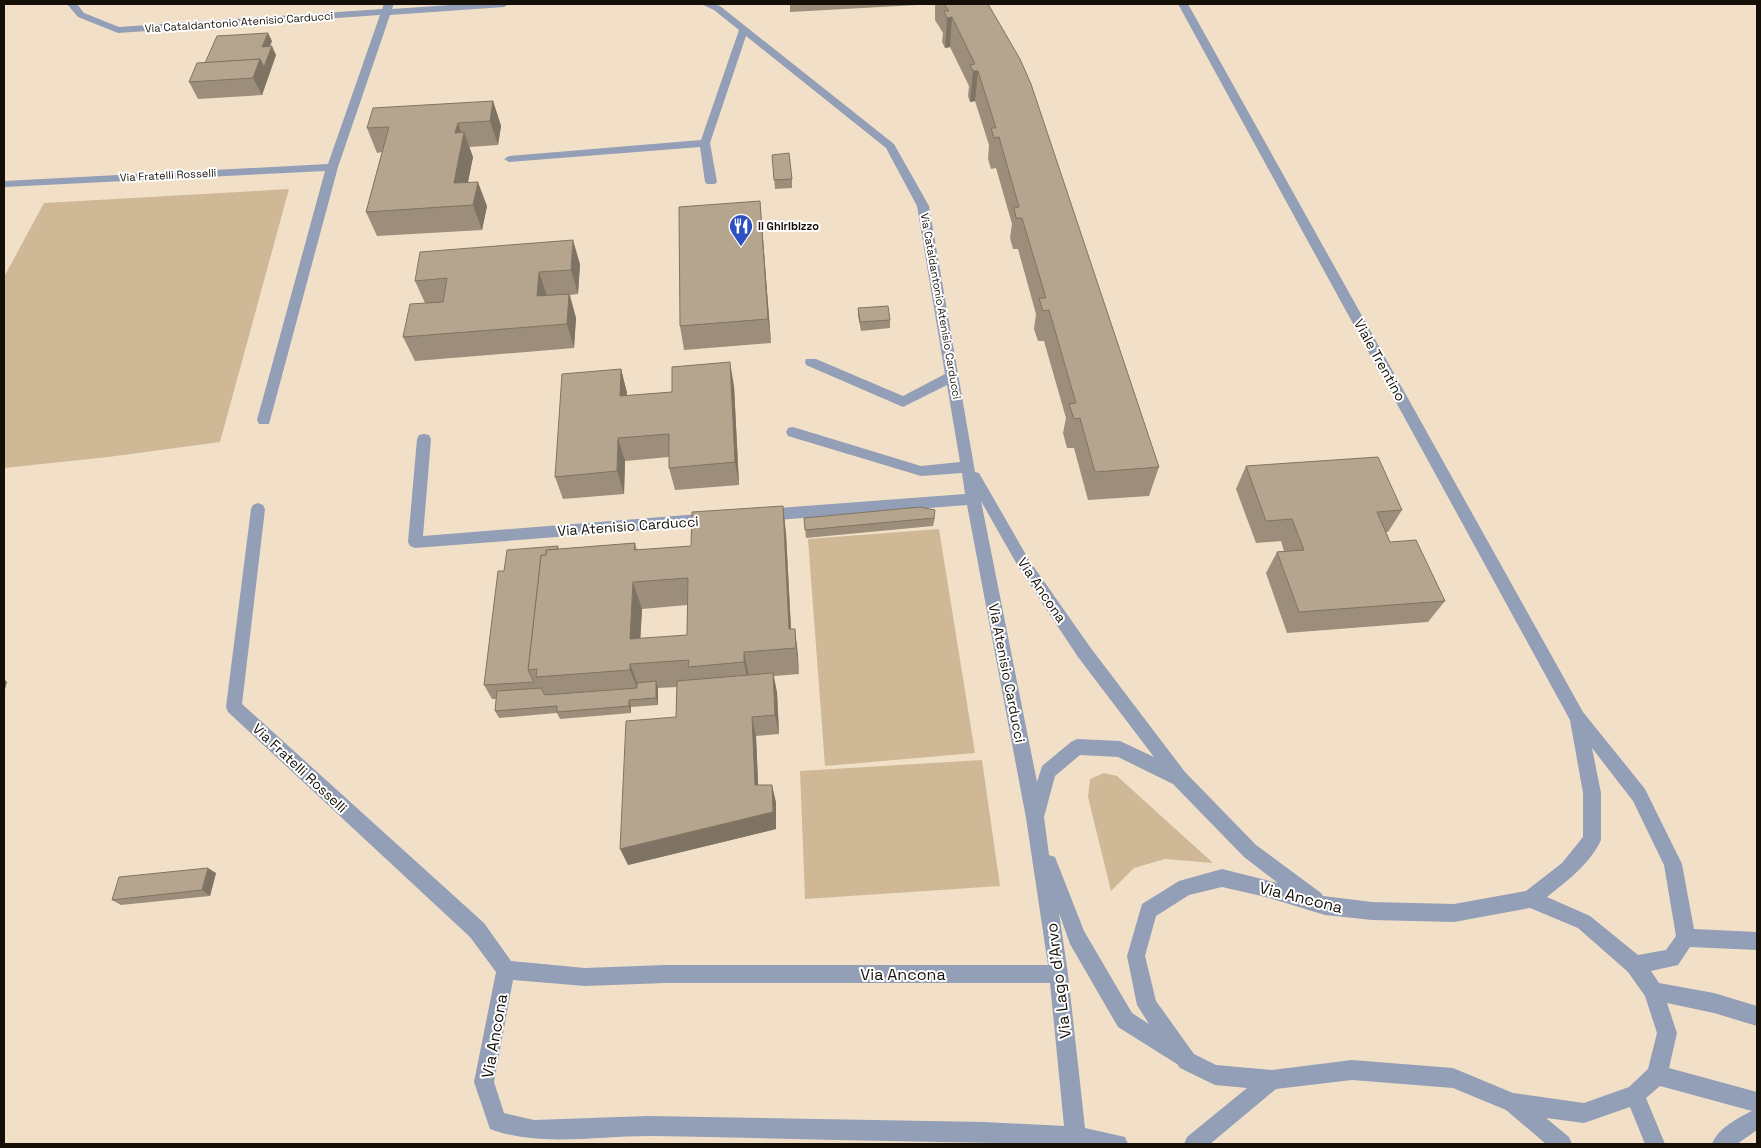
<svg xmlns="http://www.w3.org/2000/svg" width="1761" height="1148" viewBox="0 0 1761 1148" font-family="'Space Grotesk',sans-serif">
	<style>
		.green { fill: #cfb896 }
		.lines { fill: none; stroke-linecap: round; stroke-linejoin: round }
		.minor { fill: #939eb7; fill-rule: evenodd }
		.wall { fill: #9c8e7a; fill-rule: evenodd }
		.shaded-wall { fill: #7f7463 }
		.building { fill: #b5a58e; stroke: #7f7463; fill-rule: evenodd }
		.labels { text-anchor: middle; stroke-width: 4; stroke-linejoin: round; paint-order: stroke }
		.far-street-label { font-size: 11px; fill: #151007; stroke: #fff }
		.far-poi-label { font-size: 11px; font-weight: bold; fill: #151007; stroke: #fff; text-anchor: start }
		.street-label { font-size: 14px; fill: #151007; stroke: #fff }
		.near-street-label { font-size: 16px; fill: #151007; stroke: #fff }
	</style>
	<rect width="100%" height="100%" fill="#f1e0c7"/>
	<!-- green -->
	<g class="green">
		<polygon points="289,189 220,442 108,457 4,468 4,277 44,203"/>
		<polygon points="939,529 975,753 825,766 808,539"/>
		<polygon points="982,760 1000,886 805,899 800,771"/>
		<polygon points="1104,773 1117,776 1213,863 1165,859 1134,868 1111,891 1088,797 1090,779"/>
	</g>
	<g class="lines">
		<!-- minor -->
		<g class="minor">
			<polygon points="67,4 77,4 84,13 119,27 382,9 384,4 394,4 392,9 465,4 509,4 504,7 390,15 338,167 269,424 259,424 257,420 325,171 4,187 4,181 328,164 380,15 118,33 78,17"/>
			<path d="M701 4H714L720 6 894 144 929 206 975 472 979 473 1029 560 1090 647 1185 772 1256 845 1321 893 1323 896 1372 902 1454 904 1526 891 1562 863 1583 837V793L1570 720 1178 4H1188L1583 712 1645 789 1682 864 1694 929 1757 932V950L1690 947 1678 965 1651 971 1659 983 1714 993 1757 1006V1026L1714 1013 1667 1003 1677 1033 1669 1068 1757 1092V1130L1737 1144H1712C1718 1128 1738 1118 1752 1111L1660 1086 1646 1098 1665 1144H1645L1630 1107 1584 1123 1546 1118 1569 1137 1572 1144H1546L1506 1110 1453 1088 1352 1080 1276 1089 1210 1144H1184L1187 1137 1247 1088 1215 1085 1180 1068 1177 1064 1118 1027 1070 944 1059 913 1068 974 1085 1128 1125 1137 1128 1144C970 1144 813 1139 655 1136 601 1135 541 1148 490 1129L474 1082 496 972 470 937 228 712 226 707 251 509 253 505 258 503 263 505 265 509 242 704 484 923 511 961 585 968 665 965H1048L1026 818 967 505 765 521 760 519 758 515 760 511 765 509 965 494 962 473 921 476 788 436 786 432 788 428 793 427 921 466 960 462 947 385 903 407 806 365 805 362 806 359H816L903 396 945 374 917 206 886 148 746 36 710 143 717 182 715 184H707L705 182 700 147 509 162 504 159 509 156 701 140 739 30 714 10ZM981 501 1019 568 1078 657 1154 757 1120 741 1077 739 1071 742 1042 766 1037 782ZM1592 748 1633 801 1664 865 1676 936 1666 950 1638 955 1590 916 1547 897C1567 881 1590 864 1601 840V793ZM1080 755 1118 757 1173 784 1244 857 1278 883 1222 869 1179 881 1142 904 1127 956 1137 1005 1149 1024 1132 1013 1084 931 1055 857 1049 855 1044 817 1055 776ZM1222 887 1266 897 1325 915 1372 920 1454 922 1530 908 1578 928 1628 972 1645 996 1657 1033 1648 1069 1629 1087 1584 1103 1513 1093 1453 1068 1352 1060 1272 1070 1216 1065 1194 1054 1156 1001 1145 956 1156 916 1189 895ZM513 980 585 986 665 983H1050L1064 1126 984 1122 647 1116 534 1120 504 1113 494 1082Z"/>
			<polygon points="424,434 429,435 431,439 423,536 712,513 717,515 719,519 717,523 712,525 415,548 410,546 408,542 417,439 419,435"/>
		</g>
	</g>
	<!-- wall -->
	<g class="wall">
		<polygon points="790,4 988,4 1159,467 1149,496 1088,500 1074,448 1067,448 1063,433 1066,418 1044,341 1038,341 1034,329 1036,314 1018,249 1013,249 1010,238 1012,224 996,168 991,169 988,159 989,145 975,101 970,102 968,96 969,86 950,47 945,48 942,42 943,33 935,20 935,4 790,12"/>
		<polygon points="272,41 270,46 276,55 262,95 198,99 189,82 205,63"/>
		<polygon points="493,101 501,126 498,145 469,147 473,157 468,182 487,206 482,230 377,236 366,212 382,152 377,153 367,128"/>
		<polygon points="772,155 792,179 792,188 775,189"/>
		<polygon points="762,226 771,343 684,350 680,326"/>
		<polygon points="580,264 578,294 570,295 576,318 574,348 415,361 403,337 425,303 415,281"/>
		<polygon points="858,308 890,320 890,328 861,331 858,316"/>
		<polygon points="621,369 627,393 627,396 734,386 739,485 675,490 669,468 669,457 625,461 624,494 563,499 555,477"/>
		<polygon points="1246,466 1402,510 1388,532 1386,532 1390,542 1445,601 1428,622 1287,633 1266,573 1277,552 1284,551 1281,541 1256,543 1236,489"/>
		<path d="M783 506 786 534 791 629H795L799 674 774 676 777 693 779 734 756 736 758 785 776 802V829L628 865 676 717 677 687 658 688V705L631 707V713L560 719 557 713 499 718 495 711 496 699H492L484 685 558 546 559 549 635 543 637 550 691 546ZM687 605V635L640 639 642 609Z"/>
		<polygon points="804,518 935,518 933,526 806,538"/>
		<polygon points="216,873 210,896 121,905 112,900"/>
	</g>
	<!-- shaded-wall -->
	<g class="shaded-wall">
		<polygon points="952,17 950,47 945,48 947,18"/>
		<polygon points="268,33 272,41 266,55 262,47"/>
		<polygon points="272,46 276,55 262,95 253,78 260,59"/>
		<polygon points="973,71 978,71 975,101 970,102"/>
		<polygon points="493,101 501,126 498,145 490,121"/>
		<polygon points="458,123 463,138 464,132 473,157 463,206 454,183 455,133"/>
		<polygon points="478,182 487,206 482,230 473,205"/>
		<polygon points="760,201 762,226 771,343 768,319"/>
		<polygon points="573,240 580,264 578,294 571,270"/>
		<polygon points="539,272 547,296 537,296"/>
		<polygon points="569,294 576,318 574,348 567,324"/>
		<polygon points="730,362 734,386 739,485 735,462"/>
		<polygon points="621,369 627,393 627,420 620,396"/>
		<polygon points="618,438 625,461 624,494 617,471"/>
		<polygon points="783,506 786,534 792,648 789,629"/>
		<polygon points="633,582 642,609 639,665 630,639"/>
		<polygon points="795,629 798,655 799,674 796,648"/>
		<polygon points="744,652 749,678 749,687 744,662"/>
		<polygon points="630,664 640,690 640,695 630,670"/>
		<polygon points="773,673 777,693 779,734 775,715"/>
		<polygon points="4,679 7,682 4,693"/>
		<polygon points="656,681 658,688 658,705 656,698"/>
		<polygon points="629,700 631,707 631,713 629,706"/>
		<polygon points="752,717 756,736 759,803 755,785"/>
		<polygon points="772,785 776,802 776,829 628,865 620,849"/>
		<polygon points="208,868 216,873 210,896 202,890"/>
	</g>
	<!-- building -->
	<g class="building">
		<polygon points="944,4 988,4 1020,59 1031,84 1159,467 1095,472 1080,418 1074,419 1069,404 1076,403 1049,310 1043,311 1039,298 1046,298 1022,218 1016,218 1014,208 1019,207 999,137 994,138 991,128 996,128 978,71 973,71 970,65 975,64 952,17 947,18 944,11 949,11"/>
		<polygon points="268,33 262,47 272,46 264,67 260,59 205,63 217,36"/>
		<polygon points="260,59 253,78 189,82 197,63"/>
		<polygon points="493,101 490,121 458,123 455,133 464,132 454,183 478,182 473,205 366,212 389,127 367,128 373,108"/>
		<polygon points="789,153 792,179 774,180 772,155"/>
		<polygon points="760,201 768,319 680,326 679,207"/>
		<polygon points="573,240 571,270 539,272 537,296 569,294 567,324 403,337 410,304 443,302 447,278 415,281 420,252"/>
		<polygon points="888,306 890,320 860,322 858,308"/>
		<polygon points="730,362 735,462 669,468 669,434 618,438 617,471 555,477 562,374 621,369 620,396 672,392 672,367"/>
		<polygon points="1378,457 1402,510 1377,512 1390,542 1416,540 1445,601 1299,612 1277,552 1304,550 1292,519 1266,521 1246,466"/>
		<path d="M783 506 789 629H795L796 648 744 652V662L688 667 689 660 630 664V670L536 677 537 669 528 670 541 555H546V550L635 543 634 550 691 546 692 512ZM688 578 687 635 630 639 633 582Z"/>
		<polygon points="920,507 935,510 934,518 805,530 804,518"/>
		<polygon points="558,546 557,549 546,550 546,555 541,555 528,670 534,682 484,685 498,571 504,571 507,550"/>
		<polygon points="773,673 775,715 752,717 755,785 772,785 773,812 620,849 626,721 676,717 677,681"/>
		<polygon points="656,681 656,698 629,700 629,706 557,712 557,706 495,711 497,691 541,688 545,695 637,688 637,683"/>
		<polygon points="208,868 202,890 112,900 119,877"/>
	</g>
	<!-- icons -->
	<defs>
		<g id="restaurant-pin" transform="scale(1.25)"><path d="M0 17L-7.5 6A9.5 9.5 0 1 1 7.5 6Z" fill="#2d51c1" stroke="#fff"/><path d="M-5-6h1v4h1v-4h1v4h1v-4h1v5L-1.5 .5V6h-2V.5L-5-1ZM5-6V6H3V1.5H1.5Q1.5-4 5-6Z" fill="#fff"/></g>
	</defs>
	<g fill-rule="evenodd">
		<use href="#restaurant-pin" x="741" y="226"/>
	</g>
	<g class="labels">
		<!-- far-street labels -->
		<g class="far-street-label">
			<text transform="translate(239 22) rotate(-4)" y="4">Via Cataldantonio Atenisio Carducci</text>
			<text transform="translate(168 175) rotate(-3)" y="4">Via Fratelli Rosselli</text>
			<text transform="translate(941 306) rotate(80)" y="4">Via Cataldantonio Atenisio Carducci</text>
		</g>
		<!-- far-poi labels -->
		<g class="far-poi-label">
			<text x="758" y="230">Il Ghiribizzo</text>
		</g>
		<!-- street labels -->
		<g class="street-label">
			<text transform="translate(1380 360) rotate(61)" y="5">Viale Trentino</text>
			<text transform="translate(628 526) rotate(-4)" y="5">Via Atenisio Carducci</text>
			<text transform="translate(1042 590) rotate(56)" y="5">Via Ancona</text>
			<text transform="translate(1007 673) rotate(79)" y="5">Via Atenisio Carducci</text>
			<text transform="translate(300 768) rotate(43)" y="5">Via Fratelli Rosselli</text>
		</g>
		<!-- near-street labels -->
		<g class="near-street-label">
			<text transform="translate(1301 897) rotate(14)" y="6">Via Ancona</text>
			<text x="903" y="980">Via Ancona</text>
			<text transform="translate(1058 981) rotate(-97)" y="6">Via Lago d'Arvo</text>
			<text transform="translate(494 1036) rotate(-80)" y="6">Via Ancona</text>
		</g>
	</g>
	<!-- border -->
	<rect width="1761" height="1148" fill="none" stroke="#151007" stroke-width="10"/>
</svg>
